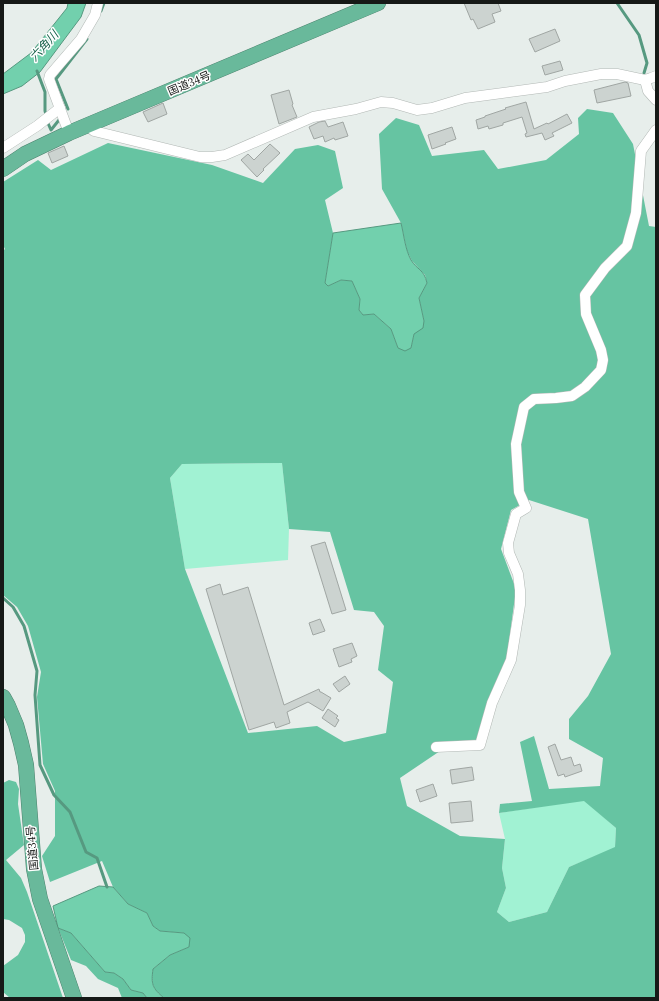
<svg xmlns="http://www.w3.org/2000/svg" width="659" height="1001" viewBox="0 0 659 1001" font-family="Lora,'Noto Sans JP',serif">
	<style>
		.green { fill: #a1f2d3 }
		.forest { fill: #66c4a2; fill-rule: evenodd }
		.water { fill: #72d0ad; stroke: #569980 }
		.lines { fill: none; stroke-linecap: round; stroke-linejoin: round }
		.stream { stroke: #569980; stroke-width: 3 }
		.building { fill: #ccd3d0; stroke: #a0a6a3 }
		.minor-casing { stroke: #b2b8b5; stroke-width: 11 }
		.highway-casing { stroke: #4c816d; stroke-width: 16 }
		.minor { stroke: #fff; stroke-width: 10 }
		.highway { stroke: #69b99b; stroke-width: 15 }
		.labels { text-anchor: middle; stroke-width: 3; stroke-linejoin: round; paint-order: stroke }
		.street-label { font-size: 11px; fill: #161917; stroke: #fff }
		.water-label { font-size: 12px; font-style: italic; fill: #1c654e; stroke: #fff }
	</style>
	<rect width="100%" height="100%" fill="#e7eeeb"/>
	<!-- green -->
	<g class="green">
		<polygon points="282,463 289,529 288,560 185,569 170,478 182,464"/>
		<polygon points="584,800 616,828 615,848 569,867 547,912 509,922 497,912 506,888 502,868 505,839 499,813"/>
	</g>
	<!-- forest -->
	<g class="forest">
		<path d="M587 109 613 113 633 144 649 226 656 227V998H164C152 988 151 984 153 969L170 955 189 947 184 933 160 931 153 926 147 913 128 904 113 887 102 861 50 882 42 856 55 836V791L43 764 37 697 41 672 28 626 17 607 3 595V251L5 249 3 245V182L38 160 51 170 108 143 212 165 263 183 295 149 318 145 335 151 343 188 325 200 333 233 325 283 328 286 341 280 352 281 360 299 359 310 363 315 374 314 391 329 398 348H411L414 334 424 321 419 298 427 283 425 275 412 261 407 251 401 223 382 189 379 134 396 118 419 125 432 156 484 150 498 169 546 160 579 134 578 118ZM282 463 289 529 330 532 354 610 374 612 384 626 378 670 393 682 386 733 344 742 317 726 248 733 185 569 170 478 182 464ZM529 500 588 519 611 654 588 696 569 719V739L603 758 600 786 549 789 534 736 520 742 532 801 500 804 499 813 584 801 616 828 615 847 569 867 547 912 509 922 497 912 506 888 502 868 505 839 460 836 407 806 400 778 440 751 473 749 507 657 516 589 501 549 511 510Z"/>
		<polygon points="9,780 16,782 19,789 18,804 24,845 6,860 21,878 27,892 63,998 10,998 3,992 3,966 18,955 25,942 25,935 22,928 9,920 3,919 3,783"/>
		<polygon points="58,928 71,933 105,972 114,973 123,979 131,990 143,993 147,998 122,998 118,988 98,979 86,966 71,960"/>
	</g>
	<!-- water -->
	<g class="water">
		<polygon points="68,3 86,3 81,17 40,72 22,86 3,94 3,74 31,53 67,8"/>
		<path d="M401 223C404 235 405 249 411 260 417 270 424 269 427 283L419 298 424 321 423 328 414 334 411 348 405 351 398 348 391 329 374 314 363 315 359 310 360 299 352 281 341 280 328 286 325 283 333 233Z"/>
		<path d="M99 886 113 887 128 904 147 913 153 926 160 931 184 933 190 938 189 947 170 955 153 969C151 984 152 988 164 998H147L143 993 131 990 123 979 114 973 105 972 71 933 58 928 53 906Z"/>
	</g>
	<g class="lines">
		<!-- stream -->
		<g class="stream">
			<polyline points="617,3 639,35 647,63 644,73"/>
			<polyline points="101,11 104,3"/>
			<polyline points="37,71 45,92 45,111 46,115"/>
			<polyline points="68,109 56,79 87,39"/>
			<polyline points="47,121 51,130 59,120"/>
			<polyline points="3,598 13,607 24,626 37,671 35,695 40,765 54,795 70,812 86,852 97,858 107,887"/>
		</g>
	</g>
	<!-- building -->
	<g class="building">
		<polygon points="464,3 498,3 501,11 492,14 495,22 478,29 473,19 471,20"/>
		<polygon points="555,29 560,41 535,52 529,39"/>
		<polygon points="560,61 563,70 545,75 542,66"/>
		<polygon points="625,82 628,83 631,96 597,103 594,90"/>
		<polygon points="289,90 293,104 292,105 297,117 279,124 271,95"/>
		<polygon points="526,102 534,129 547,123 548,124 567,114 572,123 552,133 554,136 545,140 542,133 526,137 525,134 527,133 522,117 503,123 503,125 489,129 488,126 478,129 476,120 485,117 485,116 506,109 505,108"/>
		<polygon points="163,103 167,114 148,122 143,112"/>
		<polygon points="325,121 328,127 343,122 348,136 335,140 334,138 325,142 323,136 314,139 309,127 319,122"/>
		<polygon points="452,127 456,139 445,143 446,144 432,149 428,135"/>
		<polygon points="270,144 280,153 263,169 264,170 257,177 241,160 248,154 254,160"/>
		<polygon points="64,146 68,156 52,163 48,153"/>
		<polygon points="325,542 346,610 332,614 311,546"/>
		<polygon points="220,584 223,595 248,587 284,705 319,689 320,692 321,692 331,698 323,711 308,702 287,712 290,723 276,728 274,722 249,730 206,589"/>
		<polygon points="320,619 325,631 313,635 309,623"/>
		<polygon points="352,643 357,656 351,659 352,662 339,667 333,649"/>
		<polygon points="345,676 350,684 339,692 333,684"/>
		<polygon points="328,709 338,716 336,718 339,720 335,727 322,718"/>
		<polygon points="555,744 561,760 571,757 574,766 580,764 582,771 565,777 564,774 558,776 548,747"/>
		<polygon points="472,767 474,780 452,784 450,770"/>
		<polygon points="433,784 437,796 420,802 416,790"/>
		<polygon points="471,801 473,821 451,823 449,803"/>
	</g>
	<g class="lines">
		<!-- minor casing -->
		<g class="minor-casing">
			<g id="minor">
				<polyline points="645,80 648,91 656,100"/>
				<polyline points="87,125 94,131 200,157 212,157 225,155 313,117 356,109 381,102 393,103 417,110 432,108 465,98 547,87 565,81 601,74 617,74 645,80 651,78 656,76"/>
				<polyline points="69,133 49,79 50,75 81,39 95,15 98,3"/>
				<polyline points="3,148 37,126 60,108"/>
				<polyline points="436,747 480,745 492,703 511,660 520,605 520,590 518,574 509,553 508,543 516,514 526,508 519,492 516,444 524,407 534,399 556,398 572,396 585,387 601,370 603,360 601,350 586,314 585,295 605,268 627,246 636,213 641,151 656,130"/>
			</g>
		</g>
		<!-- highway casing -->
		<g class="highway-casing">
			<g id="highway">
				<polyline points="3,169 25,154 69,133 378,3"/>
				<polyline points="3,697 8,706 16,725 21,743 26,765 34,869 40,899 74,998"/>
			</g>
		</g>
		<!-- minor -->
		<use href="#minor" class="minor"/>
		<!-- highway -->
		<use href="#highway" class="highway"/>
	</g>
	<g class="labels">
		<!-- street labels -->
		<g class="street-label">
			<text transform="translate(189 83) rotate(-23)" y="4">国道34号</text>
			<text transform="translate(32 848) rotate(-95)" y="4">国道34号</text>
		</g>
		<!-- water labels -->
		<g class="water-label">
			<text transform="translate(44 46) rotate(-48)" y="4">六角川</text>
		</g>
	</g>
	<!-- border -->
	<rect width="659" height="1001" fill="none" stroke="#161917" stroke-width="8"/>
</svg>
